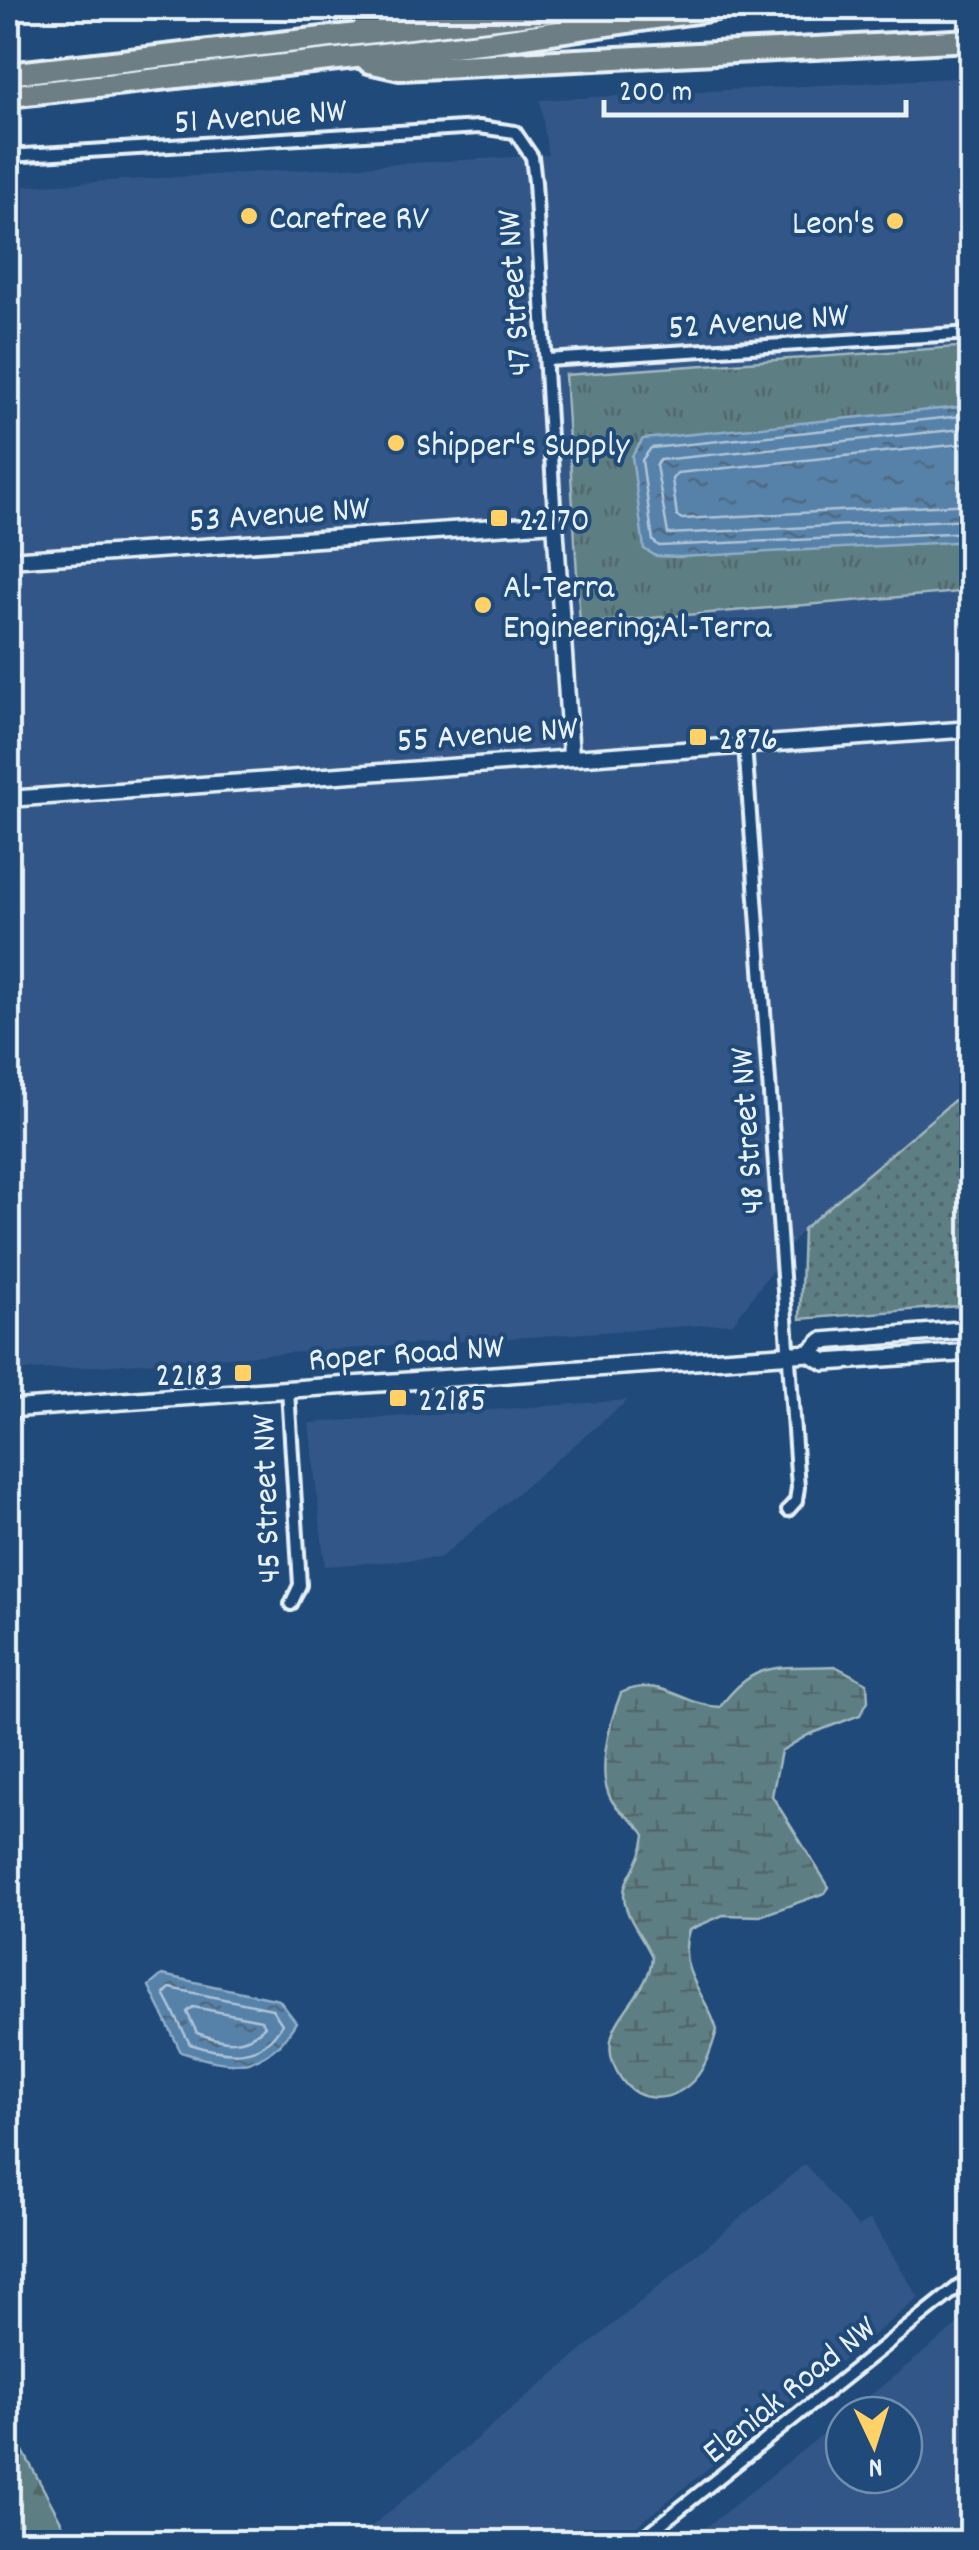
<svg xmlns="http://www.w3.org/2000/svg" width="979" height="2550" viewBox="0 0 979 2550" font-family="Dekko,sans-serif">
	<style>
		.built { fill: #305787 }
		.grass { fill: url(#grass-dots); stroke: #a2b8be; stroke-width: 2.5 }
		.forest { fill: url(#forest-firs); stroke: #a2b8be; stroke-width: 2.5 }
		.wetland { fill: url(#wetland-marsh); stroke: #a2b8be; stroke-width: 2.5 }
		.park { fill: url(#park-tufts); stroke: #a2b8be; stroke-width: 2.5 }
		.water { fill: url(#water-ripples); stroke: #90aec8; stroke-width: 2.5 }
		.lines { fill: none; stroke-linecap: round; stroke-linejoin: round }
		.shore { stroke: #aec4d8; stroke-width: 2.5 }
		.stream { stroke: #90aec8; stroke-width: 2.5 }
		.minor-casing { stroke: #e8f1f8; stroke-width: 18 }
		.tertiary-casing { stroke: #e8f1f8; stroke-width: 21 }
		.secondary-casing { stroke: #e8f1f8; stroke-width: 22 }
		.motorway-casing { stroke: #e8f1f8; stroke-width: 28 }
		.minor { stroke: #1f4a7a; stroke-width: 10 }
		.tertiary { stroke: #1f4a7a; stroke-width: 14 }
		.secondary { stroke: #1f4a7a; stroke-width: 15 }
		.motorway { stroke: #6d7e84; stroke-width: 20 }
		.poi-dot { fill: #ffd166; stroke: #1f4a7a; stroke-width: 4 }
		.labels { text-anchor: middle; stroke-width: 8; stroke-linejoin: round; paint-order: stroke }
		.street-label { font-size: 35px; fill: #e8f1f8; stroke: #1f4a7a }
		.poi-label { font-size: 35px; fill: #e8f1f8; stroke: #1f4a7a; text-anchor: start }
	</style>
	<defs>
		<pattern id="grass-dots" width="8" height="8" patternUnits="userSpaceOnUse" patternTransform="scale(2.5)"><rect width="8" height="8" fill="#5d7e83"/><path d="M2 2h.1M6 6h.1" fill="none" stroke="#536669" stroke-width="1.8" stroke-linecap="round"/></pattern>
		<pattern id="forest-firs" width="22" height="20" patternUnits="userSpaceOnUse" patternTransform="scale(2.5)"><rect width="22" height="20" fill="#5d7e83"/><path d="M5 1l3.5 6h-7zM16 11l3.5 6h-7z" fill="#536669"/></pattern>
		<pattern id="wetland-marsh" width="20" height="14" patternUnits="userSpaceOnUse" patternTransform="scale(2.5)"><rect width="20" height="14" fill="#5d7e83"/><path d="M1 5h8M5 5V1M11 12h8M15 12V8" fill="none" stroke="#536669"/></pattern>
		<pattern id="park-tufts" width="24" height="20" patternUnits="userSpaceOnUse" patternTransform="scale(2.5)"><rect width="24" height="20" fill="#5d7e83"/><path d="M3 7l-1-3M5 7V3M7 7l1-3M15 17l-1-3M17 17v-4M19 17l1-3" fill="none" stroke="#536669"/></pattern>
		<pattern id="water-ripples" width="26" height="14" patternUnits="userSpaceOnUse" patternTransform="scale(2.5)"><rect width="26" height="14" fill="#5681a8"/><path d="M2 4q2-2 4 0t4 0M15 11q2-2 4 0t4 0" fill="none" stroke="#506a82"/></pattern>
	</defs>
	<rect width="100%" height="100%" fill="#1f4a7a"/>
	<filter id="ink" filterUnits="userSpaceOnUse"><feTurbulence type="fractalNoise" baseFrequency=".01" numOctaves="2"/><feDisplacementMap in="SourceGraphic" scale="20" xChannelSelector="R" yChannelSelector="G"/><feConvolveMatrix kernelMatrix="1 2 1 2 8 2 1 2 1" color-interpolation-filters="sRGB"/></filter>
	<g filter="url(#ink)">
		<!-- built -->
		<g class="built">
			<polygon points="971,77 971,346 563,378 580,623 971,591 971,1086 803,1229 733,1323 8,1372 8,187 548,155 540,100"/>
			<polygon points="628,1400 440,1558 325,1566 309,1423"/>
			<polygon points="805,2164 858,2227 870,2219 919,2298 617,2542 353,2542"/>
			<polygon points="971,2314 971,2542 688,2542 844,2417 844,2475 904,2475 904,2415 846,2415"/>
		</g>
		<!-- grass -->
		<polygon class="grass" points="971,1086 971,1305 800,1319 803,1229"/>
		<!-- forest -->
		<polygon class="forest" points="8,2423 72,2542 8,2542"/>
		<!-- wetland -->
		<path class="wetland" d="M835 1666 867 1683 868 1701 860 1715 808 1735 781 1751 772 1796 829 1887 825 1893 760 1916 723 1915 689 1930C676 1971 706 1993 717 2030 712 2047 706 2067 694 2080 672 2103 638 2105 620 2077 587 2025 649 2003 652 1957 642 1933 615 1908 627 1881 635 1865 643 1854 645 1835 637 1821 621 1815 612 1801 595 1774 610 1721 621 1693 659 1674 684 1706 720 1707 756 1658 778 1669 835 1666Z"/>
		<!-- park -->
		<polygon class="park" points="971,346 971,591 580,624 565,375"/>
		<!-- water -->
		<g class="water">
			<polygon points="970,406 971,541 680,557 656,556 644,549 632,456 643,439"/>
			<path d="M162 1975 279 2000 296 2022C265 2074 231 2068 181 2052L149 1986Z"/>
		</g>
		<g class="lines">
			<!-- shore -->
			<g class="shore">
				<polyline points="972,415 651,448 642,460 653,541 659,546 972,532"/>
				<polyline points="972,428 660,460 656,465 668,534 972,519"/>
				<polyline points="972,443 677,473 672,479 677,516 682,519 972,504"/>
				<path d="M170 1988 272 2009 282 2024C261 2062 224 2055 190 2044L164 1994Z"/>
				<path d="M193 2007 261 2020 265 2026C244 2047 223 2043 197 2033L187 2012Z"/>
			</g>
			<!-- stream -->
			<polyline class="stream" points="8,2500 19,2515 24,2534 42,2537 44,2542"/>
			<!-- minor casing -->
			<g class="minor-casing">
				<g id="minor">
					<polyline points="8,156 479,127 515,132 532,157 535,182 555,523"/>
					<polyline points="547,360 972,333"/>
					<polyline points="745,744 798,1487 796,1501 788,1510"/>
					<polyline points="288,1390 300,1585 291,1604"/>
					<polyline points="638,2542 972,2276"/>
				</g>
			</g>
			<!-- tertiary casing -->
			<g class="tertiary-casing">
				<g id="tertiary">
					<polyline points="8,560 555,523 571,756"/>
					<polyline points="8,799 972,729"/>
				</g>
			</g>
			<!-- secondary casing -->
			<g class="secondary-casing">
				<g id="secondary">
					<polyline points="809,1353 822,1341 972,1329"/>
					<polyline points="8,1409 809,1353 825,1362 972,1352"/>
				</g>
			</g>
			<!-- motorway casing -->
			<g class="motorway-casing">
				<g id="motorway">
					<polyline points="362,30 387,18 439,8"/>
					<polyline points="369,62 400,69 972,40"/>
					<polyline points="8,74 584,8"/>
					<polyline points="8,96 489,42 724,8"/>
				</g>
			</g>
			<!-- minor -->
			<use href="#minor" class="minor"/>
			<!-- tertiary -->
			<use href="#tertiary" class="tertiary"/>
			<!-- secondary -->
			<use href="#secondary" class="secondary"/>
			<!-- motorway -->
			<use href="#motorway" class="motorway"/>
		</g>
	</g>
	<!-- markers -->
	<g class="poi-dot">
		<circle cx="249" cy="216" r="10"/>
		<circle cx="895" cy="221" r="10"/>
		<circle cx="396" cy="443" r="10"/>
		<rect x="489" y="508" width="20" height="20" rx="5"/>
		<circle cx="483" cy="605" r="10"/>
		<rect x="688" y="727" width="20" height="20" rx="5"/>
		<rect x="233" y="1363" width="20" height="20" rx="5"/>
		<rect x="388" y="1388" width="20" height="20" rx="5"/>
	</g>
	<g class="labels">
		<!-- street labels -->
		<g class="street-label">
			<text transform="translate(260 114) rotate(-4)" y="12">51 Avenue NW</text>
			<text transform="translate(512 293) rotate(-94)" y="12">47 Street NW</text>
			<text transform="translate(758 319) rotate(-4)" y="12">52 Avenue NW</text>
			<text transform="translate(279 512) rotate(-4)" y="12">53 Avenue NW</text>
			<text transform="translate(487 732) rotate(-4)" y="12">55 Avenue NW</text>
			<text transform="translate(745 1131) rotate(-94)" y="12">48 Street NW</text>
			<text transform="translate(406 1351) rotate(-4)" y="12">Roper Road NW</text>
			<text transform="translate(264 1499) rotate(-92)" y="12">45 Street NW</text>
			<text transform="translate(788 2388) rotate(-39)" y="12">Eleniak Road NW</text>
		</g>
		<!-- poi labels -->
		<g class="poi-label">
			<text x="269" y="228">Carefree RV</text>
			<text x="875" y="233" text-anchor="end">Leon's</text>
			<text x="416" y="455">Shipper's Supply</text>
			<text x="519" y="530">22170</text>
			<text x="503" y="597">Al-Terra<tspan x="503" dy="40">Engineering;Al-Terra</tspan></text>
			<text x="718" y="749">2876</text>
			<text x="223" y="1385" text-anchor="end">22183</text>
			<text x="418" y="1410">22185</text>
		</g>
	</g>
	<!-- margin -->
	<rect width="979" height="2550" fill="none" stroke="#1f4a7a" stroke-width="40"/>
	<rect x="20" y="20" width="939" height="2510" fill="none" stroke="#e8f1f8" stroke-width="4" filter="url(#ink)"/>
	<!-- north arrow -->
	<g transform="translate(874 2445) rotate(176)"><circle r="48" fill="#1f4a7a" stroke="#6f8dac" stroke-width="2.5"/>
	<path d="M0-8L18 38L0 25L-18 38Z" fill="#ffd166"/>
	<text y="-15" font-size="28" font-weight="bold" text-anchor="middle" fill="#e8f1f8">N</text>
	</g>
	<!-- scale -->
	<path d="M604 100v15h302v-15" fill="none" stroke="#e8f1f8" stroke-width="5"/>
	<text x="619" y="100" font-size="30" fill="#e8f1f8" stroke="#1f4a7a" stroke-width="8" paint-order="stroke">200 m</text>
</svg>
